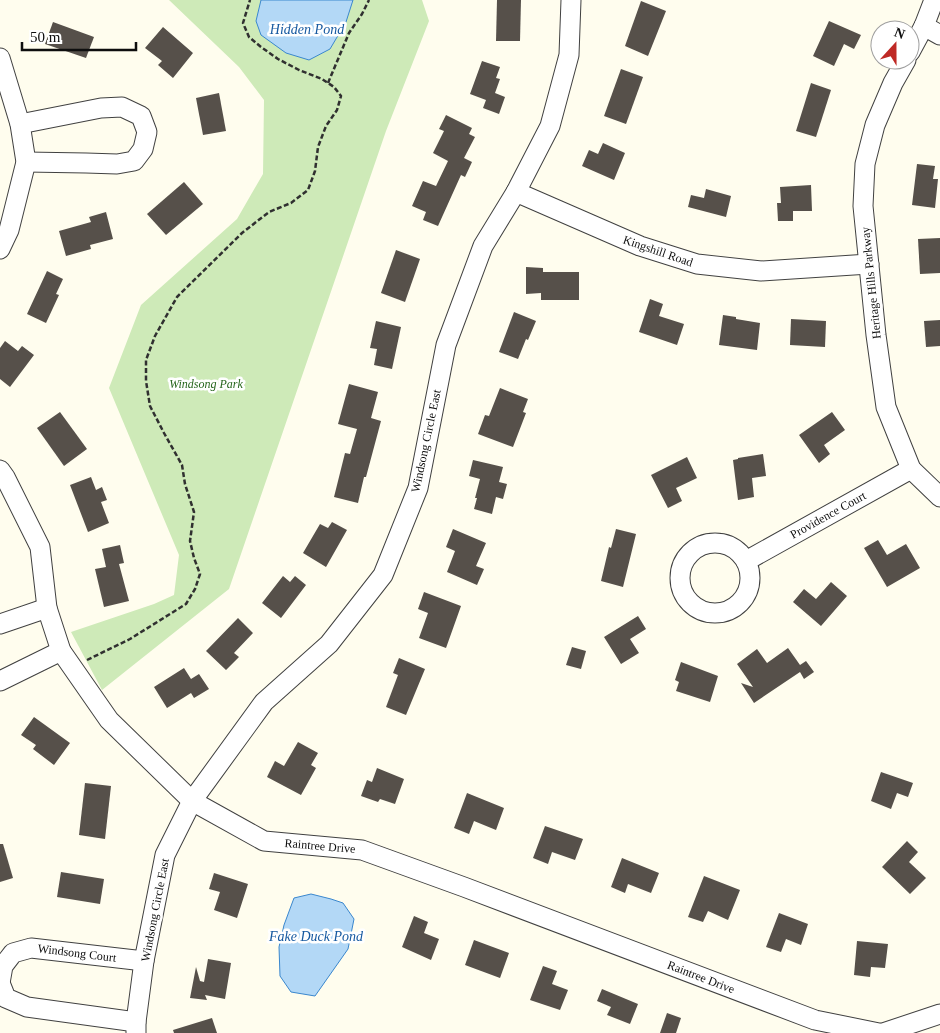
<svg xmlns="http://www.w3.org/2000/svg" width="940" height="1033" viewBox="0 0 940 1033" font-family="'Times New Roman',serif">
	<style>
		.green { fill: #ceeab8 }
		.water { fill: #b3d8f6; stroke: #3a87ce }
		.building { fill: #56504a }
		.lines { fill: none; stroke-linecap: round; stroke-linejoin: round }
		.minor-casing { stroke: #414141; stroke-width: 21 }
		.path { stroke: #303030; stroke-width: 2.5; stroke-dasharray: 5 2.5; stroke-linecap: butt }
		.minor { stroke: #fff; stroke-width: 19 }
		.labels { text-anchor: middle; stroke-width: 5; stroke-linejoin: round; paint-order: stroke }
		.street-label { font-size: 12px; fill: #0e0e0e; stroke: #fff }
		.park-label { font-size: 12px; font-style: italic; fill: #27661d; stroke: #fff }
		.water-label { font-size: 14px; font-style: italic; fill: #1659a0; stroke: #fff }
	</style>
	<rect width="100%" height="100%" fill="#fffdee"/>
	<!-- green -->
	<polygon class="green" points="169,0 422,0 429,21 386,131 229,589 102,690 71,632 154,604 174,595 179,555 109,388 141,305 237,219 263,174 264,100 239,67"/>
	<!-- water -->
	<g class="water">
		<polygon points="261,0 353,0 346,22 330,49 309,60 286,53 261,35 256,21"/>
		<polygon points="311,894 331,899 343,903 354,919 348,949 315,996 291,992 280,976 279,947 284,925 294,898"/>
	</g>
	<!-- building -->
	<g class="building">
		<polygon points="497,0 521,0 520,41 496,41"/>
		<polygon points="641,1 666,11 648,56 625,46"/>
		<polygon points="829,21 861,35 854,49 844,44 834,66 813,56"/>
		<polygon points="53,22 94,37 86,58 45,44"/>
		<polygon points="163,27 193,53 173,78 158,65 162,61 145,48"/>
		<polygon points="482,61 500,67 496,78 500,79 495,93 505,97 499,114 483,108 486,100 470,94"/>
		<polygon points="621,69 643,77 626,124 604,116"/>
		<polygon points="811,83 831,90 816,137 796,131"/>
		<polygon points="219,93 226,131 203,135 196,98"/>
		<polygon points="446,115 472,128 469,134 475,137 464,158 472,162 465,177 461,175 438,226 423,220 426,212 412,206 423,181 436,186 448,161 433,153 444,131 439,129"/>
		<polygon points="603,143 625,153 614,180 582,166 589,150 598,154"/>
		<polygon points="917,164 935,166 933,179 938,179 935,208 912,205"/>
		<polygon points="184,182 203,204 166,235 147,214"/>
		<polygon points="811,185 812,211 793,211 793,221 778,221 777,203 781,203 780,187"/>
		<polygon points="706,189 731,196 726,217 688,207 691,195 704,198"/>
		<polygon points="106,212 113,239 90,245 91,249 66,256 59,231 91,222 89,217"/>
		<polygon points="940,238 940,273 920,274 918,239"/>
		<polygon points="396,250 420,259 405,302 381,293"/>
		<polygon points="526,267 543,268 543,272 579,272 579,300 541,300 541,293 526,294"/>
		<polygon points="47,271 63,279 56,294 59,295 46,323 27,314"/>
		<polygon points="650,299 663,304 659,316 684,324 677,345 639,332"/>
		<polygon points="514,312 536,321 528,340 526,339 518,359 499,352"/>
		<polygon points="723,315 736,317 736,319 760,323 757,350 719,345"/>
		<polygon points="791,319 826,321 825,347 790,345"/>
		<polygon points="940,320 940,346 926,347 924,321"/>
		<polygon points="376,321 401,327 392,369 374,365 377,349 370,348"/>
		<polygon points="5,341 18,351 22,346 34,355 10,387 0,379 0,348"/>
		<polygon points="349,384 378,392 371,418 381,421 366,477 364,477 358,503 334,497 345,453 350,454 357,429 338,424"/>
		<polygon points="500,388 528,399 523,412 526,413 513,447 478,434 485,415 489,416"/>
		<polygon points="60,412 87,449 64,466 37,428"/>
		<polygon points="832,412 845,430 824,445 830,454 819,463 799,435"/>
		<polygon points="763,454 766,476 752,478 754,497 738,500 733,460 738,459 738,458"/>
		<polygon points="687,457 697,478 676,488 682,501 668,508 651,475"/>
		<polygon points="473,460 503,467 499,482 507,484 503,499 496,497 492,514 474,509 477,498 475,498 480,479 469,476"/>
		<polygon points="91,477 96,490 102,487 107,500 101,502 109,523 88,532 70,485"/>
		<polygon points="332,522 347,530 326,567 303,553 320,524 328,528"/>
		<polygon points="453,529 486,543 476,566 484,569 477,585 447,572 455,551 446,547"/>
		<polygon points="616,529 636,534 623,587 601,581 609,547 611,548"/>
		<polygon points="878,540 887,555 906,544 920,568 887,587 864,548"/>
		<polygon points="120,545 124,563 119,564 129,601 104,607 95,569 106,567 102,549"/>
		<polygon points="283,576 290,582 295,576 306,585 281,618 262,603"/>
		<polygon points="831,582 847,596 821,626 793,602 804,589 816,599"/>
		<polygon points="424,592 461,606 446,648 419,638 428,613 418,609"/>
		<polygon points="638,616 646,629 630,639 639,653 621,664 604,637"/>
		<polygon points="238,618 253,633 234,653 239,657 226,670 206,651"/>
		<polygon points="572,647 586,651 581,669 566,665"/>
		<polygon points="788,648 800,665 806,661 814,672 804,679 800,672 754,703 741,683 753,687 737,664 757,649 767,663"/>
		<polygon points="399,658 425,669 406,715 386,707 398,675 393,673"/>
		<polygon points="681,662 718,676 710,702 676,691 679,682 675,680"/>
		<polygon points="184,668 191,679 199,674 209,689 194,698 191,693 167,708 154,687"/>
		<polygon points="34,717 70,743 54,765 33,749 36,745 21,735"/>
		<polygon points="298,742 318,753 311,765 316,768 301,795 267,777 275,761 284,766"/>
		<polygon points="377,768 404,779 395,804 380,799 378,802 361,796 367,780 372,782"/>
		<polygon points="881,772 913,783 908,797 897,793 891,809 871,801"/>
		<polygon points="85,783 111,786 105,839 79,835"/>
		<polygon points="467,793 504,808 496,830 474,821 469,834 454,828"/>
		<polygon points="545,826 583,839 575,860 552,852 548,864 533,858"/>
		<polygon points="907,841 918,852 909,862 926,878 910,894 882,867"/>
		<polygon points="0,844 3,844 13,878 0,882"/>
		<polygon points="622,858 659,873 651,893 628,884 625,893 611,887"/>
		<polygon points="61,872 104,879 100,904 57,897"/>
		<polygon points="214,873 248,884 237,918 214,910 220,892 209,889"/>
		<polygon points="704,876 740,890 728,920 708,911 703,922 688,917"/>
		<polygon points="779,913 808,924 801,945 786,939 781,952 766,947"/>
		<polygon points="414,916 428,922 424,933 439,939 431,960 402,947"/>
		<polygon points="474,940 509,953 500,978 465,965"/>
		<polygon points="857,941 888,944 885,968 871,967 870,977 854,975"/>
		<polygon points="208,959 231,963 225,999 205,995 207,1000 190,998 196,967 200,981 204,982"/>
		<polygon points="543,966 557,971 552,984 568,990 560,1010 530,1000"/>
		<polygon points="602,989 638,1004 630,1024 607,1015 611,1007 597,1001"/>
		<polygon points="667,1013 681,1018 676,1033 660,1033"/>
		<polygon points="212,1018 217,1033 174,1033 173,1030"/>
	</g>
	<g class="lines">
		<!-- minor casing -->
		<g class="minor-casing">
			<g id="minor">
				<polyline points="924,26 940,35"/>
				<polyline points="910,52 924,26 934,0"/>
				<polyline points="0,58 20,124 26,162 9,230 0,249"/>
				<polyline points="906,60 893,83 875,125 865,164 863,206 876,335 886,407 911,469 940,497"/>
				<polyline points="20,124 101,108 122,107 141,116 147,132 143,149 134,161 117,164 86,163 26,162"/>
				<polyline points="516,192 640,246 697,264 761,271 869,264"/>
				<polyline points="0,470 5,477 40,547 47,608 61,651 109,720 192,801 264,841 362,850 464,887 815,1020 879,1033"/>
				<circle cx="715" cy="578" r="35"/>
				<polyline points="746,561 911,469"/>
				<polyline points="0,624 47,608"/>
				<polyline points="0,681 61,651"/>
				<polyline points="0,983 3,966 13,953 31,948 144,961"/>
				<polyline points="0,983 6,998 27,1007 136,1022"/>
				<polyline points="136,1033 136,1022 144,961 165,855 192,801 264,702 329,644 383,575 418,488 446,345 483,246 516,192 550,126 569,55 571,0"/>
				<polyline points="883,1033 940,1014"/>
			</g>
		</g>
		<!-- path -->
		<g class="path">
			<polyline points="328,83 349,33 362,14 369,0"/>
			<polyline points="87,660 130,639 186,604 195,589 200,574 194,558 190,541 194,512 185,484 182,465 164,433 150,406 146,381 146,360 155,336 177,297 242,233 269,212 291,203 308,190 315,171 318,147 326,126 337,110 341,96 334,87 322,79 299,70 278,59 261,47 249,37 243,23 250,0"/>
		</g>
		<!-- minor -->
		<use href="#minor" class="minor"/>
	</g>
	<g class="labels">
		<!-- street labels -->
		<g class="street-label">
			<text transform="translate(658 251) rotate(19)" y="4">Kingshill Road</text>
			<text transform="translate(871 283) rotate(-96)" y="4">Heritage Hills Parkway</text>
			<text transform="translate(426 441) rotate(-78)" y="4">Windsong Circle East</text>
			<text transform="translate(828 515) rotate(-29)" y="4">Providence Court</text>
			<text transform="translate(320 846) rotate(5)" y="4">Raintree Drive</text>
			<text transform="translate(155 910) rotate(-79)" y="4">Windsong Circle East</text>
			<text transform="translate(77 953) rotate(7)" y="4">Windsong Court</text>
			<text transform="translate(701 977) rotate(21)" y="4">Raintree Drive</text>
		</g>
		<!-- park labels -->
		<g class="park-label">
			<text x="206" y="388">Windsong Park</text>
		</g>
		<!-- water labels -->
		<g class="water-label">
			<text x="307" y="34">Hidden Pond</text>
			<text x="316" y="941">Fake Duck Pond</text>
		</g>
	</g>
	<!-- north arrow -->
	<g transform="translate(895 45) rotate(21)"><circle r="24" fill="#ffffff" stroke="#9f9f9f"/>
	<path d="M0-4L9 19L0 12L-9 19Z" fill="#bf2925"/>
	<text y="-8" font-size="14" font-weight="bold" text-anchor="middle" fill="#0e0e0e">N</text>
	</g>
	<!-- scale -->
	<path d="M22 42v8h114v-8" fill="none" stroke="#0e0e0e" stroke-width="2.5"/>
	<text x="30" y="42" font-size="15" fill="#0e0e0e" stroke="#ffffff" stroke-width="4" paint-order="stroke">50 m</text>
</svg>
